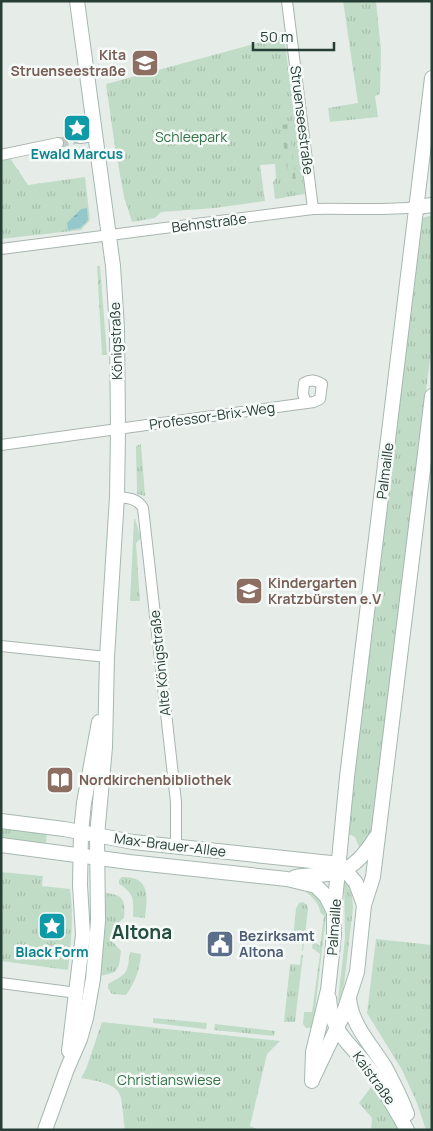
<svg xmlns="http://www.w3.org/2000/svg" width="433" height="1131" viewBox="0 0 433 1131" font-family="Manrope,sans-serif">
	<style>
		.grass { fill: url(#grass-tufts) }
		.cemetery { fill: url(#cemetery-stones) }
		.water { fill: url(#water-ripples) }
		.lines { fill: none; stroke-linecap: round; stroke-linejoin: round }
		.street-tunnel { stroke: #c0cac5; stroke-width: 10; stroke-dasharray: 10 5; stroke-linecap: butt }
		.street-casing { stroke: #a9b5af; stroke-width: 12 }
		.secondary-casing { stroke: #a5b8b0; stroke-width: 16 }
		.street { stroke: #fff; stroke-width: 10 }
		.secondary { stroke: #fff; stroke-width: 14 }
		.labels { text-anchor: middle; stroke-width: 5; stroke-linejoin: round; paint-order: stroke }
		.education-label { font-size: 14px; font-weight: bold; fill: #785e54; stroke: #f6faf8; text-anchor: start }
		.street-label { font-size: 14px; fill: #263e35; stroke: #f6faf8 }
		.park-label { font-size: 14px; fill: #347146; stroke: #f6faf8 }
		.culture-label { font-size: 14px; font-weight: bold; fill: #0d838f; stroke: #f6faf8 }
		.service-label { font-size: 14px; font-weight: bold; fill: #4e5e75; stroke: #f6faf8; text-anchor: start }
		.district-label { font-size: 19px; font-weight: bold; fill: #244e40; stroke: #f6faf8 }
	</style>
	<defs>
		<pattern id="grass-tufts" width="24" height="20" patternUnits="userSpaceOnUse" patternTransform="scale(1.25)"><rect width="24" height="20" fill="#c1dcc6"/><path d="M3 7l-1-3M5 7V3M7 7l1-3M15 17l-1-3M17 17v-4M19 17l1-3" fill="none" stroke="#a6beab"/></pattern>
		<pattern id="cemetery-stones" width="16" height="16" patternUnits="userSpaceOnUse" patternTransform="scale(1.25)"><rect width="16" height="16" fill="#c1dcc6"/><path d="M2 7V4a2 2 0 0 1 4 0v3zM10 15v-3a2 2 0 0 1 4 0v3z" fill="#a6beab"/></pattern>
		<pattern id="water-ripples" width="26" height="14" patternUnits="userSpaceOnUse" patternTransform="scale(1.25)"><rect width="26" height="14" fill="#94c8cc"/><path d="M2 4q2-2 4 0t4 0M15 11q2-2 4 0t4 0" fill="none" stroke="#79a4a6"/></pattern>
	</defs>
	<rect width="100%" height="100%" fill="#e6ede9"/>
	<!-- grass -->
	<g class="grass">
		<polygon points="343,1 376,1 381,50 380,94 375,96 378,117 330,122 328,108 358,103"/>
		<polygon points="284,36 305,194 275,199 273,182 276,178 275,164 260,165 265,201 215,208 161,212 155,218 132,222 124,197 115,147 106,84"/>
		<polygon points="10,158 28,185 85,177 90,220 81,230 1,239 1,160"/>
		<polygon points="429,216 432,216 432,342 373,826 368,840 361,852 355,837 348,834 351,783 422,218"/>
		<polygon points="97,266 100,266 107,355 102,355"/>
		<polygon points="141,444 145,496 137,494 136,446"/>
		<polygon points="134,519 135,519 141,538 136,543 140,601 130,601"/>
		<polygon points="1,826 47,833 46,843 1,839"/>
		<path d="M1 872 43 876 42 886 70 889C74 916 71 943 68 970L1 961Z"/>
		<path d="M122 877C150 876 148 896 145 918L133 917C134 900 134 893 119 884V880Z"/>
		<path d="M345 881C351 888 353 898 353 908L344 985 339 1002 338 1000 345 938 344 882Z"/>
		<path d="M306 890C318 894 324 904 326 916L313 1028H306L303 1024 304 1012H312L320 954 312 948 313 941 320 946 324 916 320 912C320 904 312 897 306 892Z"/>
		<path d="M104 893C123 894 126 900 124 918L113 928 112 941 121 951 119 965 115 972 101 976 104 932Z"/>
		<polygon points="303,902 307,905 308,909 303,951 302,951 303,939 293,938 296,908 299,903"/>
		<polygon points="376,939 432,945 432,1130 426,1130 417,1103 402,1070 367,1013"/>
		<path d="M130 952 141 954C140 970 135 982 126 995L112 994 108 988V984C127 973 127 976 130 952Z"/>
		<polygon points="301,955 303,955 295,1022 284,1022 290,964 300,965"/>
		<polygon points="153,1018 207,1023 206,1029 153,1023"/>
		<path d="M102 1022 280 1041 267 1054 250 1126 260 1130H125C123 1119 123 1108 121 1098 118 1082 94 1081 81 1078L86 1069Z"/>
		<polygon points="215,1024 275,1031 274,1036 214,1030"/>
		<polygon points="371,1087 388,1104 399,1130 371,1130 372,1118 359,1103"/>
	</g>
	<!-- cemetery -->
	<polygon class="cemetery" points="289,124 297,189 290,190 281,125"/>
	<!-- water -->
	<polygon class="water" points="87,208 88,220 80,228 68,230 67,223 81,209"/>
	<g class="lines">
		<!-- street-tunnel -->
		<polyline class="street-tunnel" points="58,143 80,138"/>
		<!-- street casing -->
		<g class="street-casing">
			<g id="street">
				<polyline points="287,1 313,209"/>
				<polyline points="80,138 95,136"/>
				<polyline points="1,155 58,143"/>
				<path d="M1 249 313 209C348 208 382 211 417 207"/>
				<path d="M1 445 314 402 320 399 322 384C315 380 311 379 304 383L303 394 306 403"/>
				<path d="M117 497C128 498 137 498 143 508L176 802V846"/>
				<polyline points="1,646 107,657"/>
				<polyline points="1,983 77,993"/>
			</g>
		</g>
		<!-- secondary casing -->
		<g class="secondary-casing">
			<g id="secondary">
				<polyline points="417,207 432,205"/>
				<polyline points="1,821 64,829 133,842 340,864"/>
				<polyline points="1,845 129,862 287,879 316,886 326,896 333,910"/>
				<polyline points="340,864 356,883 364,905"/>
				<path d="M295 877C309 874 326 876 339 872 356 866 367 851 376 837"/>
				<path d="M349 997C350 1023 372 1046 385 1067 393 1082 401 1097 407 1114"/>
				<path d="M329 998C332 1035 348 1040 368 1067 383 1087 395 1108 407 1130"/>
				<polyline points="69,1051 83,935 80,885 81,832 84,803 99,722"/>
				<polyline points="313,1078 343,1015 357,972 364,905 373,877 432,396"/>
				<polyline points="312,1081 313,1052 328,990 330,972 334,935 334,911 347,777 432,78"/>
				<polyline points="45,1130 67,1069 80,1039 86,1018 93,979 98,921 97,836 105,747 107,657 117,497 118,430 117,328 113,266 77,1"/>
			</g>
		</g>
		<!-- street -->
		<use href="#street" class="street"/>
		<!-- secondary -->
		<use href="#secondary" class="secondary"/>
	</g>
	<!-- icons -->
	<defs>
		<g id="school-square" transform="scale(1.4375)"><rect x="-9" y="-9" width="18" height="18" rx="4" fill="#8d6e63" stroke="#f6faf8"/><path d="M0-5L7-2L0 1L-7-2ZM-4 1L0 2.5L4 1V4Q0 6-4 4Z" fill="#fff"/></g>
		<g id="sight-square" transform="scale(1.4375)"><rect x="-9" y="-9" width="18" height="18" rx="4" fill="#0f9aa8" stroke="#f6faf8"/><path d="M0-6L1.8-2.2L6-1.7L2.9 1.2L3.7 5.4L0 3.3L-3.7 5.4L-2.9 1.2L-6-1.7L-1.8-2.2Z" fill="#fff"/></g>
		<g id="library-square" transform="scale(1.4375)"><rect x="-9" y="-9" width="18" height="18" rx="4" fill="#8d6e63" stroke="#f6faf8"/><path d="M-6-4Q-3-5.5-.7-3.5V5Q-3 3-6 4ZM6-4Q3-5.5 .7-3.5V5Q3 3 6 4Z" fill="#fff"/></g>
		<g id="civic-square" transform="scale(1.4375)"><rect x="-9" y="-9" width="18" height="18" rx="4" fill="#5c6f8a" stroke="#f6faf8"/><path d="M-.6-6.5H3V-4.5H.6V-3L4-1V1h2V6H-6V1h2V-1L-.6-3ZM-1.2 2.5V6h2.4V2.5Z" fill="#fff"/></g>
	</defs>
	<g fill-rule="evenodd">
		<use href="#school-square" x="145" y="63"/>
		<use href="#sight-square" x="77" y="128"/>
		<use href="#school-square" x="249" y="591"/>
		<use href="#library-square" x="60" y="780"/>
		<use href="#sight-square" x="52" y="926"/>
		<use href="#civic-square" x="220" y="944"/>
	</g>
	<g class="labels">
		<!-- education labels -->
		<g class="education-label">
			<text x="126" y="60" text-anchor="end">Kita<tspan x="126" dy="16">Struenseestraße</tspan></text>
			<text x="268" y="588">Kindergarten<tspan x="268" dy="16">Kratzbürsten e.V</tspan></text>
			<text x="79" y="785">Nordkirchenbibliothek</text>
		</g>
		<!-- street labels -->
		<g class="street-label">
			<text transform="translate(302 120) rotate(83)" y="5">Struenseestraße</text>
			<text transform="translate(209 223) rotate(-7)" y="5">Behnstraße</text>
			<text transform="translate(116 341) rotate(-92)" y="5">Königstraße</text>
			<text transform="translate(212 416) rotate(-8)" y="5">Professor-Brix-Weg</text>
			<text transform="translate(385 471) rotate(-83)" y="5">Palmaille</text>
			<text transform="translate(160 663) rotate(-96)" y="5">Alte Königstraße</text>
			<text transform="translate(170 845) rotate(7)" y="5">Max-Brauer-Allee</text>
			<text transform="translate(334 927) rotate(-86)" y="5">Palmaille</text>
			<text transform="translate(374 1078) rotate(54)" y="5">Kaistraße</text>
		</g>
		<!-- park labels -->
		<g class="park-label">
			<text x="191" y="142">Schleepark</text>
			<text x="169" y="1085">Christianswiese</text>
		</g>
		<!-- culture labels -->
		<g class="culture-label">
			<text x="77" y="159">Ewald Marcus</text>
			<text x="52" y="957">Black Form</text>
		</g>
		<!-- service labels -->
		<g class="service-label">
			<text x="239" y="941">Bezirksamt<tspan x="239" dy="16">Altona</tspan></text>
		</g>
		<!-- district labels -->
		<g class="district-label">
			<text x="142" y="939">Altona</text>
		</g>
	</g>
	<!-- border -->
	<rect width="433" height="1131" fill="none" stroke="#263e35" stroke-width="5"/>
	<!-- scale -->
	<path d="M253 42v8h81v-8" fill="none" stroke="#263e35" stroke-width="2.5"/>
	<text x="260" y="42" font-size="15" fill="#263e35" stroke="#f6faf8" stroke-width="4" paint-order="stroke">50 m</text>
</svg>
